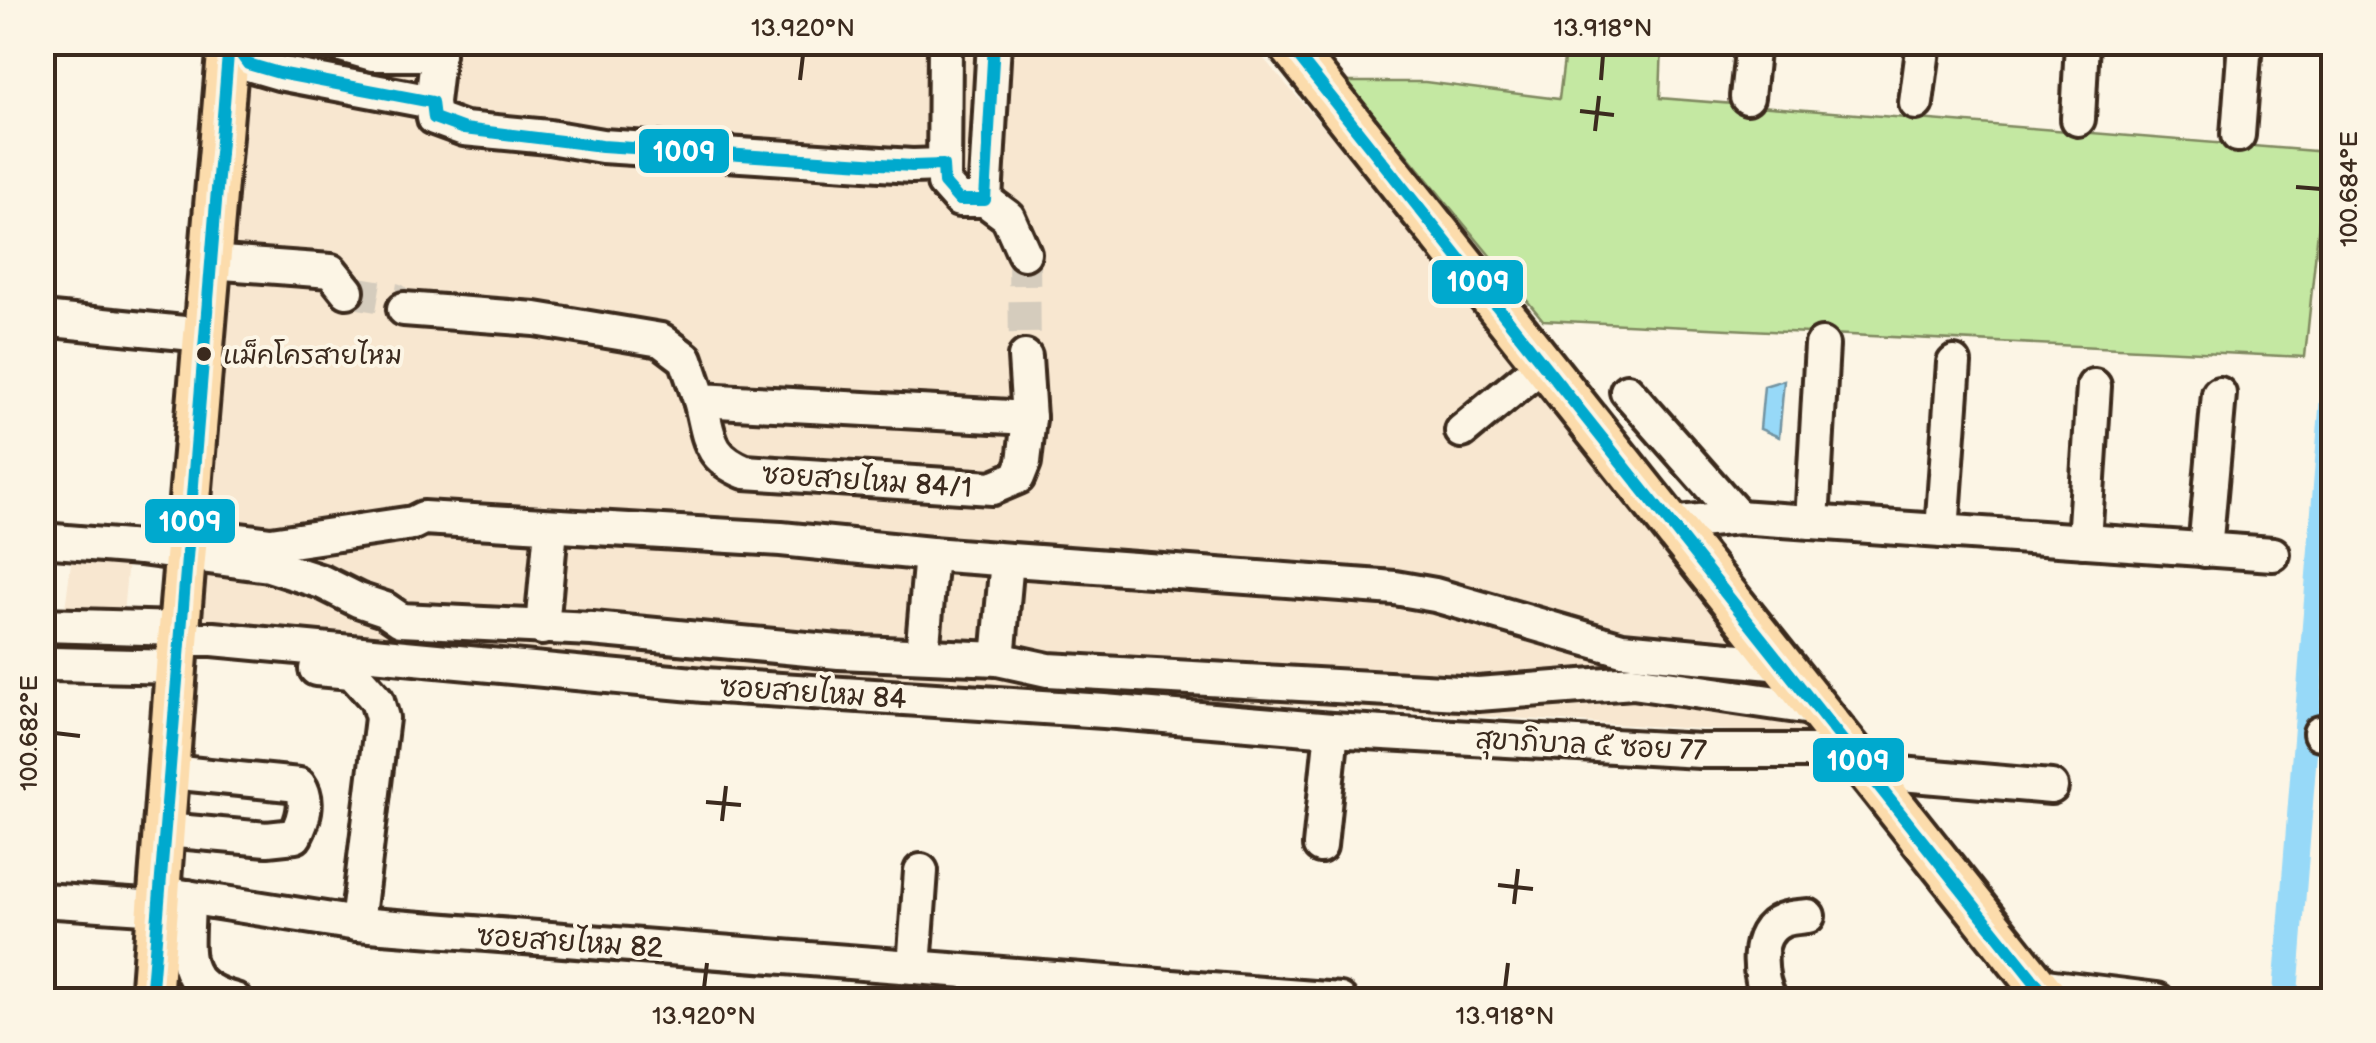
<svg xmlns="http://www.w3.org/2000/svg" width="2376" height="1043" viewBox="0 0 2376 1043" font-family="'Balsamiq Sans','Playpen Sans Thai',sans-serif">
	<style>
		.built { fill: #f8e7d0 }
		.green { fill: #c4e8a2; stroke: #808960; stroke-width: 2.5 }
		.water { fill: #97d9f8; stroke: #7293a1; stroke-width: 2.5 }
		.lines { fill: none; stroke-linecap: round; stroke-linejoin: round }
		.canal { stroke: #97d9f8; stroke-width: 25 }
		.minor-tunnel { stroke: #d5ccbd; stroke-width: 32; stroke-dasharray: 32 16; stroke-linecap: butt }
		.minor-casing { stroke: #3b2a1e; stroke-width: 40 }
		.major-casing { stroke: #3b2a1e; stroke-width: 48 }
		.minor { stroke: #fcf5e5; stroke-width: 32 }
		.major { stroke: #fcdcac; stroke-width: 40 }
		.bus-1-casing { stroke: #fcf5e5; stroke-width: 20 }
		.bus-1 { stroke: #00a9ce; stroke-width: 12 }
		.ticks { fill: none; stroke: #3b2a1e; stroke-width: 4 }
		.bus-dot { fill: #3b2a1e; stroke: #fcf5e5; stroke-width: 4 }
		.labels { text-anchor: middle; stroke-width: 8; stroke-linejoin: round; paint-order: stroke }
		.bus-label { font-size: 26px; fill: #3b2a1e; stroke: #fcf5e5; text-anchor: start }
		.street-label { font-size: 28px; fill: #3b2a1e; stroke: #fcf5e5 }
		.line-badge { stroke: #fcf5e5; stroke-width: 4 }
		.badge-label { font-size: 28px; text-anchor: middle; font-weight: bold; fill: #fff }
		.neatline { fill: none; stroke: #3b2a1e; stroke-width: 4 }
		.ticks-label { font-size: 25px; text-anchor: middle; fill: #3b2a1e }
	</style>
	<rect width="100%" height="100%" fill="#fcf5e5"/>
	<filter id="ink" filterUnits="userSpaceOnUse"><feTurbulence type="fractalNoise" baseFrequency=".01" numOctaves="2"/><feDisplacementMap in="SourceGraphic" scale="20" xChannelSelector="R" yChannelSelector="G"/><feConvolveMatrix kernelMatrix="1 2 1 2 8 2 1 2 1" color-interpolation-filters="sRGB"/></filter>
	<g filter="url(#ink)">
		<!-- built -->
		<g class="built">
			<polygon points="251,43 1250,43 1670,524 1840,737 486,659 186,635"/>
			<polygon points="72,556 128,561 123,613 65,608"/>
		</g>
		<!-- green -->
		<polygon class="green" points="1566,43 1662,43 1660,98 2326,152 2305,357 1543,320 1347,82 1425,82 1559,99"/>
		<!-- water -->
		<polygon class="water" points="1784,380 1779,437 1760,429 1764,386"/>
		<g class="lines">
			<!-- canal -->
			<polyline class="canal" points="2285,1000 2334,378"/>
			<!-- minor-tunnel -->
			<g class="minor-tunnel">
				<polyline points="1024,253 1025,357"/>
				<polyline points="347,291 395,299 404,309"/>
			</g>
			<!-- minor casing -->
			<g class="minor-casing">
				<g id="minor">
					<polyline points="232,42 248,64 279,73 432,102"/>
					<polyline points="331,42 373,54 438,54"/>
					<polyline points="439,42 432,102 434,118 464,129 549,137 602,146 912,166 943,165"/>
					<polyline points="945,42 944,183 959,200 985,200 994,42"/>
					<polyline points="1747,97 1753,42"/>
					<polyline points="1916,103 1924,42"/>
					<polyline points="2078,119 2082,42"/>
					<polyline points="2238,135 2245,42"/>
					<polyline points="985,200 1008,217 1024,253"/>
					<polyline points="209,262 331,271 347,291"/>
					<polyline points="404,309 535,319 661,340 686,359 700,400 1029,418 1025,357"/>
					<polyline points="42,319 204,335"/>
					<polyline points="1627,391 1738,517"/>
					<path d="M700 400C710 437 706 456 745 472L992 488 1018 477 1024 462 1029 418"/>
					<polyline points="1462,431 1543,364"/>
					<polyline points="1812,522 1822,345"/>
					<polyline points="1670,524 1738,517 2273,554"/>
					<polyline points="1942,531 1954,363"/>
					<polyline points="232,539 271,544 413,523 423,518 781,539 931,554 1395,588 1435,595 1622,649 1782,664"/>
					<polyline points="42,540 140,548 269,565 322,582 358,600 385,609 401,620 592,629 839,652 998,659 1048,670 1478,694 1633,682 1818,709"/>
					<polyline points="2084,541 2094,386"/>
					<polyline points="2205,550 2219,394"/>
					<polyline points="42,625 179,629"/>
					<polyline points="542,628 551,528"/>
					<polyline points="178,639 213,639 704,685 1104,711 1332,730 1700,751 1851,751"/>
					<polyline points="922,655 931,554"/>
					<polyline points="998,659 1007,560"/>
					<polyline points="53,664 177,667"/>
					<polyline points="316,669 352,672 377,700 382,718 357,924"/>
					<polyline points="2320,733 2334,731"/>
					<polyline points="1867,771 2051,787"/>
					<path d="M165 830 267 839 295 836C303 821 310 800 299 785L170 772"/>
					<polyline points="1320,846 1332,730"/>
					<polyline points="161,893 357,924 1340,1000"/>
					<path d="M188 897C188 949 174 985 235 1000"/>
					<polyline points="42,900 159,908"/>
					<polyline points="914,967 921,871"/>
					<polyline points="2037,985 2157,1000"/>
					<path d="M1770 1000C1759 977 1752 932 1783 920 1791 917 1801 917 1808 916"/>
				</g>
			</g>
			<!-- major casing -->
			<g class="major-casing">
				<g id="major">
					<polyline points="1287,42 2049,1000"/>
					<polyline points="151,1000 179,629 229,42"/>
				</g>
			</g>
			<!-- minor -->
			<use href="#minor" class="minor"/>
			<!-- major -->
			<use href="#major" class="major"/>
			<!-- bus-1 casing -->
			<g class="bus-1-casing">
				<g id="bus-1">
					<polyline points="232,42 248,64 279,73 432,102 434,118 464,129 602,146 912,166 943,165 944,183 959,200 985,200 994,42"/>
					<polyline points="1287,42 2049,1000"/>
					<polyline points="151,1000 229,42"/>
				</g>
			</g>
			<!-- bus-1 -->
			<use href="#bus-1" class="bus-1"/>
		</g>
	</g>
	<!-- ticks -->
	<path class="ticks" d="M800 80 803 55M1601 80 1603 55M1580 111 1614 115M1595 131 1599 96M2296 187 2321 189M55 733 80 736M706 802 741 805M722 821 726 786M1498 885 1533 889M1514 904 1518 869M704 988 707 963M1505 988 1508 963"/>
	<!-- markers -->
	<circle class="bus-dot" cx="204" cy="354" r="9"/>
	<g class="labels">
		<!-- bus labels -->
		<g class="bus-label">
			<text x="223" y="364">แม็คโครสายไหม</text>
		</g>
		<!-- street labels -->
		<g class="street-label">
			<text transform="translate(867 480) rotate(4)" y="10">ซอยสายไหม 84/1</text>
			<text transform="translate(813 692) rotate(4)" y="10">ซอยสายไหม 84</text>
			<text transform="translate(1591 744) rotate(3)" y="10">สุขาภิบาล ๕ ซอย 77</text>
			<text transform="translate(570 941) rotate(4)" y="10">ซอยสายไหม 82</text>
		</g>
	</g>
	<g class="line-badge">
		<rect x="637" y="127" width="94" height="48" rx="10" fill="#00a9ce"/>
		<rect x="1430" y="258" width="95" height="48" rx="10" fill="#00a9ce"/>
		<rect x="143" y="497" width="94" height="48" rx="10" fill="#00a9ce"/>
		<rect x="1811" y="736" width="95" height="48" rx="10" fill="#00a9ce"/>
	</g>
	<g class="badge-label">
		<text x="684" y="161">1009</text>
		<text x="1478" y="291">1009</text>
		<text x="190" y="531">1009</text>
		<text x="1858" y="770">1009</text>
	</g>
	<!-- margin -->
	<rect width="2376" height="1043" fill="none" stroke="#fcf5e5" stroke-width="110"/>
	<rect x="55" y="55" width="2266" height="933" class="neatline"/>
	<g class="ticks-label">
		<text x="803" y="36">13.920°N</text>
		<text x="1603" y="36">13.918°N</text>
		<text transform="translate(2348 189) rotate(-90)" y="9">100.684°E</text>
		<text transform="translate(28 733) rotate(-90)" y="9">100.682°E</text>
		<text x="704" y="1024">13.920°N</text>
		<text x="1505" y="1024">13.918°N</text>
	</g>
</svg>
